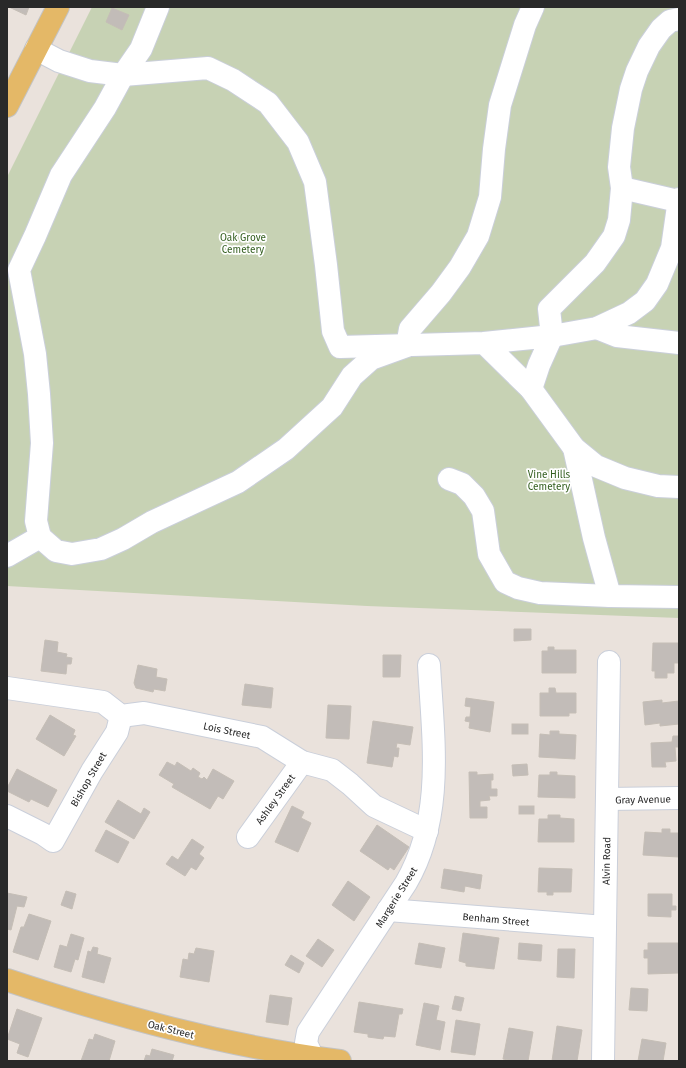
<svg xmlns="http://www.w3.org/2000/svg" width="686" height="1068" viewBox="0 0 686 1068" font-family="'Fira Sans',sans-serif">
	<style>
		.cemetery { fill: #c7d2b4 }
		.building { fill: #c2bcb8; stroke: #c5beb6 }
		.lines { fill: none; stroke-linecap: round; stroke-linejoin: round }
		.minor-casing { stroke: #cacfda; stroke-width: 24 }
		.major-casing { stroke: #c3c3c3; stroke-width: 24 }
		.minor { stroke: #fff; stroke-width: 22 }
		.major { stroke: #e4b867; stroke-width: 22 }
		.labels { text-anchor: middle; stroke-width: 3.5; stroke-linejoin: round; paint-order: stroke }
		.park-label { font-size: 10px; fill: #345f20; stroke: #fff }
		.street-label { font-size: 10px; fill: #292929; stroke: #fff }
	</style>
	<rect width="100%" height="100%" fill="#eae2dc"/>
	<!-- cemetery -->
	<polygon class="cemetery" points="92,7 679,7 679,618 367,606 7,586 7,177"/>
	<!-- building -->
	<g class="building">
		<polygon points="9,7 29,7 26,15"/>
		<polygon points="112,8 129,15 122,30 106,22"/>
		<polygon points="514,629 531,629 531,640 514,641"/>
		<polygon points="45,640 58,642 57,652 67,654 66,657 72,658 71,664 67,664 66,674 41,671"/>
		<polygon points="653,643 679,643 679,663 674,663 674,673 667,673 667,678 655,678 655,671 652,671"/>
		<polygon points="548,647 554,647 554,650 576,650 576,673 542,673 542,651 548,651"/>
		<polygon points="383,655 401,655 400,677 383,677"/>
		<polygon points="138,665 157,669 156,677 167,679 165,691 154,689 153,692 136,688 134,683"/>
		<polygon points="245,684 273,688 271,708 242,705"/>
		<polygon points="549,688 555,688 556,693 576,693 576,713 569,713 569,716 540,716 540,693 549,693"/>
		<polygon points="466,698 494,702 490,732 469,728 470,722 465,721 466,717 470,717 471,707 465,706"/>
		<polygon points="662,700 662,703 679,701 679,724 660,726 660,723 645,725 643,702"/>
		<polygon points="328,705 351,706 349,739 326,738"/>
		<polygon points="50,715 75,730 73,735 76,736 64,756 36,739"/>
		<polygon points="373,721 413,727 410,745 397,743 396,748 399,748 398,757 394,756 392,767 367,763"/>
		<rect x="512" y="724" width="16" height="10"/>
		<polygon points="550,731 559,731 559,734 576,735 575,759 539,757 540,734 550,735"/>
		<polygon points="673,736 679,736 679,747 675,747 676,761 665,762 666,767 652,767 651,743 672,742"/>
		<polygon points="167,762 175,766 177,762 191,771 193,768 200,773 198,777 202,779 204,777 207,780 213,769 234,781 223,799 218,796 210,809 172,787 174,784 159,775"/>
		<polygon points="527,764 528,775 513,776 512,765"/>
		<polygon points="17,769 57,790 48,807 31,799 29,802 7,791 7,788"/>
		<polygon points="469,772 477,772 477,775 493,774 493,780 491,780 491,789 497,789 497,796 489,796 490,800 480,801 480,807 487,807 487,818 470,818"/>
		<polygon points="550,772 557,772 557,775 575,776 575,798 538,797 539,775 550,775"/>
		<polygon points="118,800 141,814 144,808 150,812 134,839 105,822"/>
		<polygon points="292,806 304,812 301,818 311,823 298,852 275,842"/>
		<rect x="519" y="806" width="15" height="8"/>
		<polygon points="548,815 560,815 560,818 574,819 574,842 538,842 539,819 548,819"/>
		<polygon points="377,825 409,847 394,870 390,867 388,870 360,851"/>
		<polygon points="662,829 670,829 670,833 679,833 679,857 643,855 645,832 662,833"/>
		<polygon points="106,830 129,842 118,863 95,851"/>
		<polygon points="192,839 204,847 199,854 204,858 196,870 191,867 185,876 166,864 172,856 178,860"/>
		<polygon points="539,868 572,869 571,892 553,892 553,895 547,895 547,892 538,892"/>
		<polygon points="444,869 482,875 480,889 465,886 464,892 441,888"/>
		<polygon points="348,881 370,897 354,921 332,905"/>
		<polygon points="66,891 76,894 72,909 61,905"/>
		<polygon points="7,893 27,897 24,907 17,906 11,930 7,929"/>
		<polygon points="648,894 672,894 672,906 676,906 676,910 671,910 671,917 648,916"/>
		<polygon points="29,914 51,921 38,960 13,952 21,927 24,927"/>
		<polygon points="463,933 499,938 494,969 466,966 466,963 459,961"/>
		<polygon points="71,934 84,938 78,960 75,959 71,972 54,967 60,945 67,947"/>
		<polygon points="318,939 334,950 322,967 306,956"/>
		<polygon points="419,943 445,948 441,968 415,964"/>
		<polygon points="519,943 542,945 541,961 518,959"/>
		<polygon points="648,943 679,943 679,973 648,974 648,958 644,958 644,950 648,950"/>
		<polygon points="93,947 98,948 97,954 111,958 104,983 82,977 88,951 91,952"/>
		<polygon points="196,948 214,951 209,982 180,977 183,959 188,960 189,953 194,954"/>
		<polygon points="558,949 575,949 574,978 557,977"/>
		<polygon points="291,955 304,963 299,973 285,965"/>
		<polygon points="631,988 648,989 647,1011 629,1010"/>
		<polygon points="270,995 292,998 288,1025 266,1022"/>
		<polygon points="455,996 464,998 461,1011 452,1009"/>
		<polygon points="359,1002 403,1009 402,1014 399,1014 395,1037 384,1036 383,1039 368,1037 368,1034 354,1032"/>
		<polygon points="424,1003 439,1006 436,1020 445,1022 440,1050 416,1045"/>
		<polygon points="17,1009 42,1018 28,1057 17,1053 20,1044 7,1039"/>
		<polygon points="456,1020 480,1024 475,1055 451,1052"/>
		<polygon points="557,1026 582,1030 577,1061 552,1061"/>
		<polygon points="509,1028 533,1032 528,1061 513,1061 503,1059"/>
		<polygon points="95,1034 115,1041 109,1061 81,1061 89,1039 93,1040"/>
		<polygon points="642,1039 666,1043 663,1061 638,1061"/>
		<polygon points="152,1049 174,1055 172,1061 144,1061 146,1055 150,1056"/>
	</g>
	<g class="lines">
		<!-- minor casing -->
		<g class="minor-casing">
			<g id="minor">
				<polyline points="679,19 670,21 661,29 649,46 637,71 631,89 623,128 619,167 622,188 619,220 614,236 595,263 549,309 552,336 597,328 629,313 645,301 657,284 672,248 679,199"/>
				<polyline points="36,49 59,61 90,71 123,75 208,68 233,80 268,103 298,142 315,182 326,265 333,331 340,347 484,343 531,389 539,365 552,336 484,343"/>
				<polyline points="622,188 678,201"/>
				<polyline points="597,328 617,336 679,343"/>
				<polyline points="531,389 574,448 596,466 625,478 658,486 679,487"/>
				<polyline points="574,448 594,538 610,596"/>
				<polyline points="449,479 462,484 474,496 483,511 489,554 505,582 518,588 540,593 610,596 679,597"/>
				<polyline points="40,537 56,551 72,554 101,549 123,539 152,522 238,482 286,449 332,407 352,376 371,359 407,346 410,329 441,293 460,267 478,236 490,197 494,149 500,105 525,25 533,7"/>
				<polyline points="7,556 40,537 36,521 42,443 39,394 35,354 19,270 35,236 61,175 105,108 123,75 141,49 158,7"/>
				<polyline points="7,688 103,702 121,716 144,713 262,737 302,762 332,770 350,784 374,806 427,831"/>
				<polyline points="607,799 679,798"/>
				<polyline points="7,816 43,834 53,841 92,771 117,732 121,716"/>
				<polyline points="248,837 302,762"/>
				<polyline points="388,910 605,927"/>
				<path d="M312 1061 313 1058 306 1043 308 1032 406 883C445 816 433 739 429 665"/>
				<polyline points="603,1061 609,662"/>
			</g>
		</g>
		<!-- major casing -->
		<g class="major-casing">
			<g id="major">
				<polyline points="7,106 58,7"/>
				<path d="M7 980C116 1016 225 1046 340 1061"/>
			</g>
		</g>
		<!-- minor -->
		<use href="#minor" class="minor"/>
		<!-- major -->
		<use href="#major" class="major"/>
	</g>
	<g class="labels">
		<!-- park labels -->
		<g class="park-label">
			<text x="243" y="241">Oak Grove<tspan x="243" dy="12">Cemetery</tspan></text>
			<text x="549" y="478">Vine Hills<tspan x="549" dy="12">Cemetery</tspan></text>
		</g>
		<!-- street labels -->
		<g class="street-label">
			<text transform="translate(227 730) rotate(12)" y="4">Lois Street</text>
			<text transform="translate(88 779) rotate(-60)" y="4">Bishop Street</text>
			<text transform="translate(275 799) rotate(-54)" y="4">Ashley Street</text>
			<text transform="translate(643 799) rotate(-1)" y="4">Gray Avenue</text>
			<text transform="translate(606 861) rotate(-89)" y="4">Alvin Road</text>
			<text transform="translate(396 897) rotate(-58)" y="4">Margerie Street</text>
			<text transform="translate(496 919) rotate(5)" y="4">Benham Street</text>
			<text transform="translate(171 1029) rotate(14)" y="4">Oak Street</text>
		</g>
	</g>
	<!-- border -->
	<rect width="686" height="1068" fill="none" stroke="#292929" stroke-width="16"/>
</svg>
